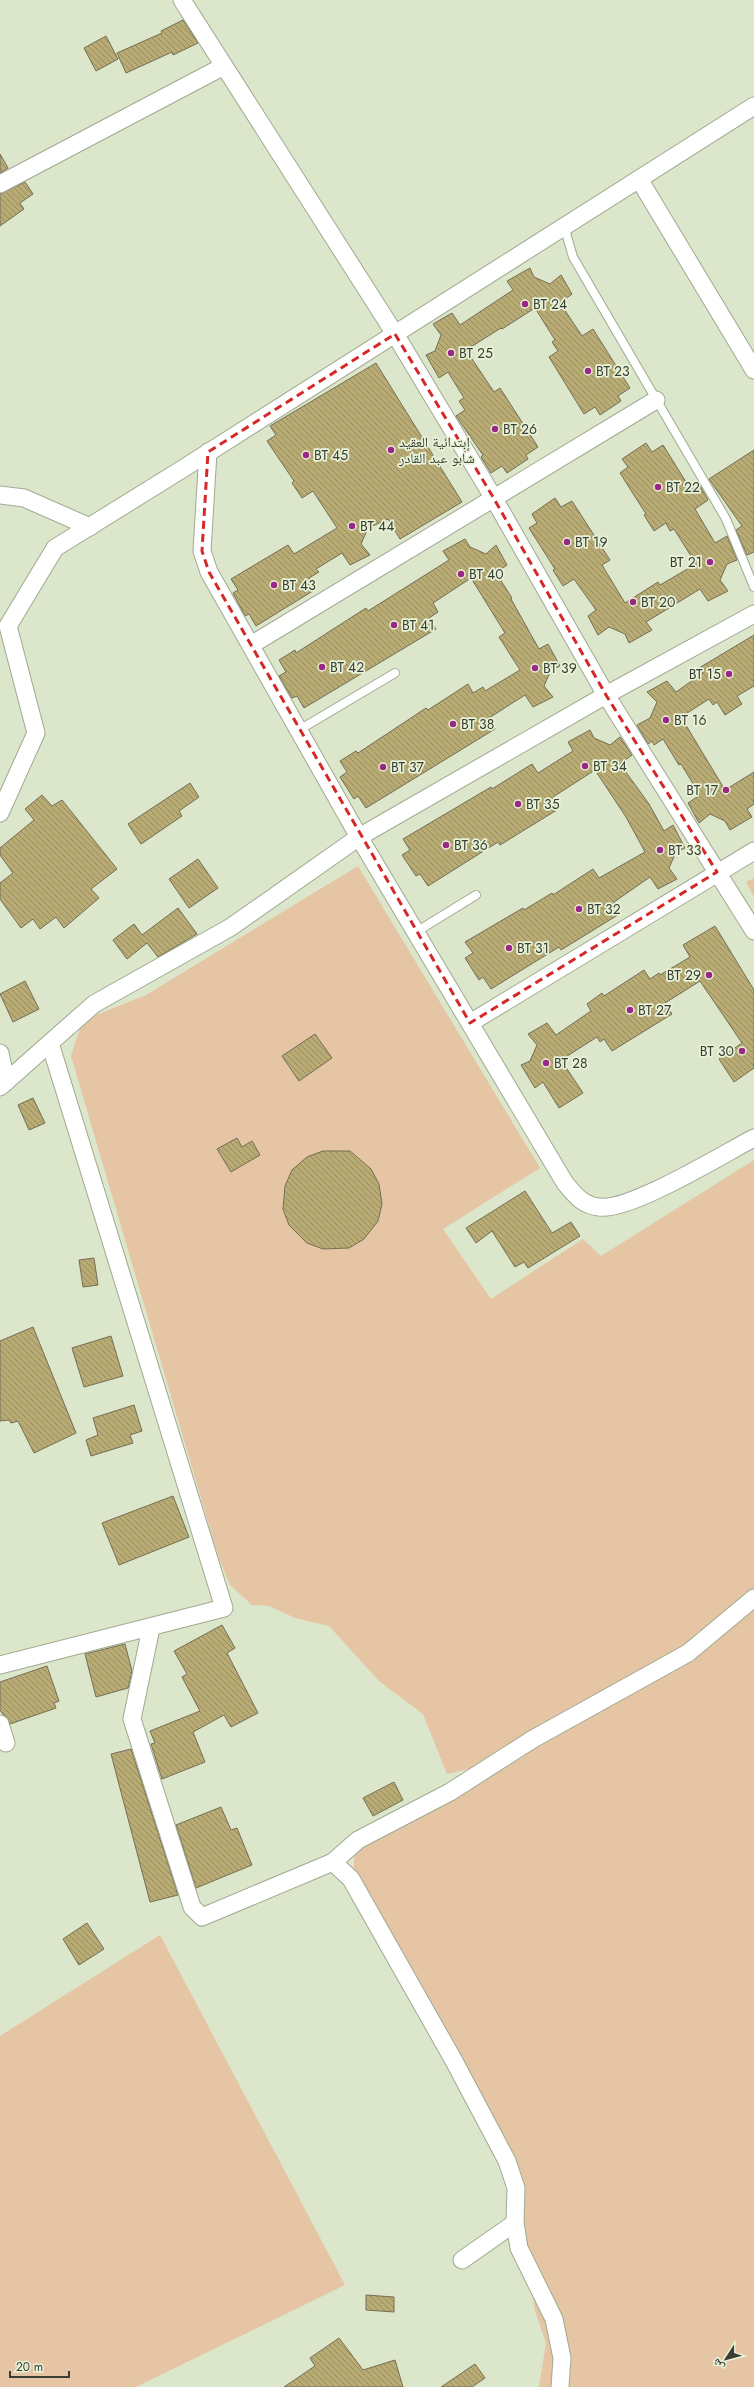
<svg xmlns="http://www.w3.org/2000/svg" width="754" height="2387" viewBox="0 0 754 2387" font-family="Jost,'Noto Naskh Arabic',sans-serif">
	<style>
		.grass { fill: #e6c5a5 }
		.building { fill: url(#building-back-hatch); stroke: #746e56 }
		.lines { fill: none; stroke-linecap: round; stroke-linejoin: round }
		.service-casing { stroke: #9faa91; stroke-width: 10 }
		.minor-casing { stroke: #9faa91; stroke-width: 19 }
		.service { stroke: #fff; stroke-width: 8 }
		.minor { stroke: #fff; stroke-width: 17 }
		.marked { fill: none; stroke: #d62828; stroke-width: 3; stroke-dasharray: 8 5; stroke-linejoin: round }
		.poi-dot { fill: #9a2784; stroke: #e8f3d8; stroke-width: 1.5 }
		.labels { text-anchor: middle; stroke-width: 3.5; stroke-linejoin: round; paint-order: stroke }
		.poi-label { font-size: 14px; fill: #3a3e34; stroke: #e8f3d8; text-anchor: start }
	</style>
	<defs>
		<pattern id="building-back-hatch" width="6" height="6" patternUnits="userSpaceOnUse"><rect width="6" height="6" fill="#b8ab74"/><path d="M-1 5l2 2M0 0l6 6M5-1l2 2" fill="none" stroke="#978d60"/></pattern>
	</defs>
	<rect width="100%" height="100%" fill="#dbe6cb"/>
	<!-- grass -->
	<g class="grass">
		<polygon points="358,866 540,1168 443,1229 491,1299 583,1239 601,1256 754,1160 754,2387 539,2387 546,2343 535,2311 522,2208 354,1871 354,1858 358,1845 463,1793 525,1756 447,1774 423,1714 379,1681 329,1626 295,1618 269,1606 252,1605 230,1585 218,1556 71,1056 81,1025 91,1017 146,995"/>
		<polygon points="754,878 754,897 746,882"/>
		<polygon points="160,1935 345,2285 136,2387 0,2387 0,2036"/>
	</g>
	<!-- building -->
	<g class="building">
		<polygon points="183,20 198,43 173,55 172,52 126,73 117,53 162,33 161,31"/>
		<polygon points="106,36 118,59 96,71 84,48"/>
		<polygon points="0,154 8,168 0,173"/>
		<polygon points="25,182 33,194 20,203 24,209 0,226 0,194"/>
		<polygon points="530,268 534,277 550,284 561,275 572,294 560,303 582,336 593,329 630,388 618,396 621,401 600,415 595,407 584,414 549,357 558,351 552,342 555,340 535,308 502,329 501,328 466,350 494,392 500,388 538,447 526,455 528,459 507,473 502,466 491,473 481,457 483,455 456,416 465,410 459,401 464,398 448,372 439,378 426,355 435,351 441,335 433,324 452,313 460,325 513,290 507,281"/>
		<polygon points="376,363 462,502 400,539 388,519 368,528 361,544 370,555 350,565 342,553 316,569 319,572 309,578 316,589 256,626 249,614 245,616 233,593 238,590 231,579 288,545 294,554 337,528 313,491 302,498 292,483 294,481 267,441 276,435 270,426"/>
		<polygon points="646,443 652,452 663,445 691,490 699,484 708,500 695,509 715,543 727,536 737,560 727,564 720,580 728,591 708,601 700,589 646,622 652,630 629,643 625,634 609,627 598,635 588,616 596,610 574,579 563,586 553,570 555,569 529,528 537,523 532,514 555,498 561,507 572,501 610,560 602,565 625,603 658,582 660,585 696,564 674,529 670,531 666,523 654,531 644,515 646,514 620,473 628,467 622,459"/>
		<polygon points="754,450 754,552 747,555 736,530 742,526 709,479"/>
		<polygon points="465,539 470,547 486,554 496,545 507,565 496,573 512,598 511,599 539,649 548,644 560,666 551,670 544,686 553,697 533,707 525,695 489,718 495,729 366,808 358,796 354,799 340,777 347,772 340,761 356,751 358,753 426,708 428,710 468,684 473,693 483,687 485,691 520,670 499,637 505,633 471,578 433,603 438,612 429,618 436,629 304,708 297,696 292,698 279,676 286,672 279,660 295,650 296,653 366,608 368,611 449,560 443,551"/>
		<polygon points="754,635 754,686 737,696 742,704 725,715 717,702 713,705 709,699 681,717 725,790 754,772 754,804 747,809 752,817 730,830 725,821 710,814 699,823 688,803 700,795 681,764 679,765 663,739 654,745 652,741 648,744 637,725 650,718 657,702 647,692 667,681 676,692 703,673 699,668"/>
		<polygon points="590,730 594,738 610,745 620,737 632,755 620,764 649,804 664,831 673,825 685,848 676,852 669,868 677,879 658,889 650,877 614,902 621,913 561,950 559,947 491,989 483,977 479,980 465,958 473,953 465,942 523,908 524,910 552,893 553,895 593,869 599,878 645,852 626,817 595,770 553,797 560,808 500,845 498,842 428,886 420,874 416,876 402,855 410,850 403,839 491,787 492,789 532,764 538,773 573,751 568,742"/>
		<polygon points="190,783 199,797 179,811 182,816 141,844 128,824"/>
		<polygon points="42,795 52,806 62,800 117,869 91,889 99,898 64,928 56,917 40,929 33,919 21,928 0,899 0,883 13,873 0,855 0,848 34,820 25,809"/>
		<polygon points="198,859 218,888 189,908 169,879"/>
		<polygon points="178,908 197,934 158,957 147,943 127,959 113,940 134,924 142,935"/>
		<polygon points="715,926 754,990 754,1068 734,1082 719,1059 742,1043 700,981 665,1003 672,1014 612,1051 604,1039 600,1042 597,1037 561,1060 583,1093 559,1108 543,1082 535,1088 521,1065 530,1061 537,1045 528,1034 547,1023 556,1035 591,1011 587,1004 602,993 604,996 644,970 650,979 659,973 660,975 690,957 683,945"/>
		<polygon points="25,981 39,1009 13,1022 0,994"/>
		<polygon points="315,1034 332,1058 299,1081 282,1056"/>
		<polygon points="33,1098 45,1123 29,1130 18,1105"/>
		<polygon points="237,1138 242,1147 252,1141 260,1155 231,1172 217,1149"/>
		<polygon points="323,1151 350,1151 371,1169 379,1184 382,1204 378,1221 364,1239 349,1248 323,1249 307,1243 289,1225 283,1209 285,1186 292,1170 307,1157"/>
		<polygon points="525,1191 552,1233 571,1222 580,1236 528,1268 524,1262 515,1267 492,1231 476,1243 466,1228"/>
		<polygon points="94,1258 98,1285 83,1287 79,1260"/>
		<polygon points="33,1327 76,1433 34,1453 18,1421 11,1423 9,1420 0,1421 0,1341"/>
		<polygon points="111,1336 123,1376 84,1387 72,1348"/>
		<polygon points="134,1405 142,1431 130,1435 133,1443 91,1456 86,1440 98,1435 93,1418"/>
		<polygon points="173,1496 189,1537 119,1565 102,1523"/>
		<polygon points="222,1625 235,1648 227,1653 258,1713 231,1727 224,1715 193,1732 205,1762 162,1779 151,1744 155,1743 150,1731 200,1711 182,1677 187,1674 174,1651"/>
		<polygon points="125,1644 132,1671 128,1688 96,1697 85,1654"/>
		<polygon points="47,1666 59,1701 54,1703 56,1708 10,1724 0,1710 0,1682"/>
		<polygon points="131,1749 178,1895 150,1902 111,1754"/>
		<polygon points="394,1782 403,1800 373,1816 363,1798"/>
		<polygon points="221,1807 231,1830 237,1828 252,1865 196,1888 176,1825"/>
		<polygon points="87,1923 104,1949 79,1965 63,1939"/>
		<polygon points="366,2295 394,2297 394,2312 366,2310"/>
		<polygon points="339,2338 363,2370 395,2360 403,2387 284,2387 315,2366 310,2358"/>
		<polygon points="475,2364 485,2378 472,2387 441,2387"/>
	</g>
	<g class="lines">
		<!-- service casing -->
		<g class="service-casing">
			<g id="service">
				<polyline points="564,226 573,257 726,519 754,587"/>
				<polyline points="299,730 395,673"/>
				<polyline points="416,932 476,895"/>
			</g>
		</g>
		<!-- minor casing -->
		<g class="minor-casing">
			<g id="minor">
				<polyline points="182,0 395,334 493,497 606,695 754,931"/>
				<polyline points="639,179 754,370"/>
				<polyline points="0,184 224,66"/>
				<path d="M208 452 202 551 209 572 359 837 565 1183C575 1195 582 1205 599 1207 629 1212 723 1154 754 1138"/>
				<polyline points="0,495 24,498 90,527"/>
				<polyline points="251,645 656,400"/>
				<polyline points="0,813 36,733 8,626 55,548 184,468 754,106"/>
				<polyline points="470,1023 754,851"/>
				<polyline points="0,1053 6,1082"/>
				<polyline points="0,1087 94,1004 231,927 359,837 606,695 754,614"/>
				<polyline points="151,1628 132,1719 192,1907 202,1917 333,1862"/>
				<polyline points="0,1665 224,1608 50,1043"/>
				<polyline points="0,1724 6,1743"/>
				<polyline points="462,2260 515,2223"/>
				<polyline points="560,2387 562,2358 554,2319 519,2248 515,2223 516,2188 507,2161 454,2061 351,1879 333,1862 358,1840 450,1792 533,1739 688,1653 754,1598"/>
			</g>
		</g>
		<!-- service -->
		<use href="#service" class="service"/>
		<!-- minor -->
		<use href="#minor" class="minor"/>
	</g>
	<!-- marked area -->
	<path class="marked" d="M395 334 493 497 606 695 717 872 470 1023 251 645 209 572 202 551 208 452Z"/>
	<!-- markers -->
	<g class="poi-dot">
		<circle cx="525" cy="304" r="4"/>
		<circle cx="451" cy="353" r="4"/>
		<circle cx="588" cy="371" r="4"/>
		<circle cx="495" cy="429" r="4"/>
		<circle cx="391" cy="450" r="4"/>
		<circle cx="306" cy="455" r="4"/>
		<circle cx="658" cy="487" r="4"/>
		<circle cx="352" cy="526" r="4"/>
		<circle cx="567" cy="542" r="4"/>
		<circle cx="710" cy="562" r="4"/>
		<circle cx="461" cy="574" r="4"/>
		<circle cx="274" cy="585" r="4"/>
		<circle cx="633" cy="602" r="4"/>
		<circle cx="394" cy="625" r="4"/>
		<circle cx="322" cy="667" r="4"/>
		<circle cx="535" cy="668" r="4"/>
		<circle cx="729" cy="674" r="4"/>
		<circle cx="666" cy="720" r="4"/>
		<circle cx="453" cy="724" r="4"/>
		<circle cx="585" cy="766" r="4"/>
		<circle cx="383" cy="767" r="4"/>
		<circle cx="726" cy="790" r="4"/>
		<circle cx="518" cy="804" r="4"/>
		<circle cx="446" cy="845" r="4"/>
		<circle cx="660" cy="850" r="4"/>
		<circle cx="579" cy="909" r="4"/>
		<circle cx="509" cy="948" r="4"/>
		<circle cx="709" cy="975" r="4"/>
		<circle cx="630" cy="1010" r="4"/>
		<circle cx="742" cy="1051" r="4"/>
		<circle cx="546" cy="1063" r="4"/>
	</g>
	<g class="labels">
		<!-- poi labels -->
		<g class="poi-label">
			<text x="533" y="309">BT 24</text>
			<text x="459" y="358">BT 25</text>
			<text x="596" y="376">BT 23</text>
			<text x="503" y="434">BT 26</text>
			<text x="399" y="447">إبتدائية العقيد<tspan x="399" dy="16">شابو عبد القادر</tspan></text>
			<text x="314" y="460">BT 45</text>
			<text x="666" y="492">BT 22</text>
			<text x="360" y="531">BT 44</text>
			<text x="575" y="547">BT 19</text>
			<text x="702" y="567" text-anchor="end">BT 21</text>
			<text x="469" y="579">BT 40</text>
			<text x="282" y="590">BT 43</text>
			<text x="641" y="607">BT 20</text>
			<text x="402" y="630">BT 41</text>
			<text x="330" y="672">BT 42</text>
			<text x="543" y="673">BT 39</text>
			<text x="721" y="679" text-anchor="end">BT 15</text>
			<text x="674" y="725">BT 16</text>
			<text x="461" y="729">BT 38</text>
			<text x="593" y="771">BT 34</text>
			<text x="391" y="772">BT 37</text>
			<text x="718" y="795" text-anchor="end">BT 17</text>
			<text x="526" y="809">BT 35</text>
			<text x="454" y="850">BT 36</text>
			<text x="668" y="855">BT 33</text>
			<text x="587" y="914">BT 32</text>
			<text x="517" y="953">BT 31</text>
			<text x="701" y="980" text-anchor="end">BT 29</text>
			<text x="638" y="1015">BT 27</text>
			<text x="734" y="1056" text-anchor="end">BT 30</text>
			<text x="554" y="1068">BT 28</text>
		</g>
	</g>
	<!-- north arrow -->
	<g transform="translate(726 2359) rotate(234)" stroke="#e8f3d8" stroke-width="3" paint-order="stroke">
	<path d="M0-3L7 15L0 10L-7 15Z" fill="#3a3e34"/>
	<text y="-6" font-size="11" font-weight="bold" text-anchor="middle" fill="#3a3e34">ش</text>
	</g>
	<!-- scale -->
	<path d="M10 2371v6h59v-6" fill="none" stroke="#3a3e34" stroke-width="2"/>
	<text x="16" y="2371" font-size="12" fill="#3a3e34" stroke="#e8f3d8" stroke-width="3" paint-order="stroke">20 m</text>
</svg>
